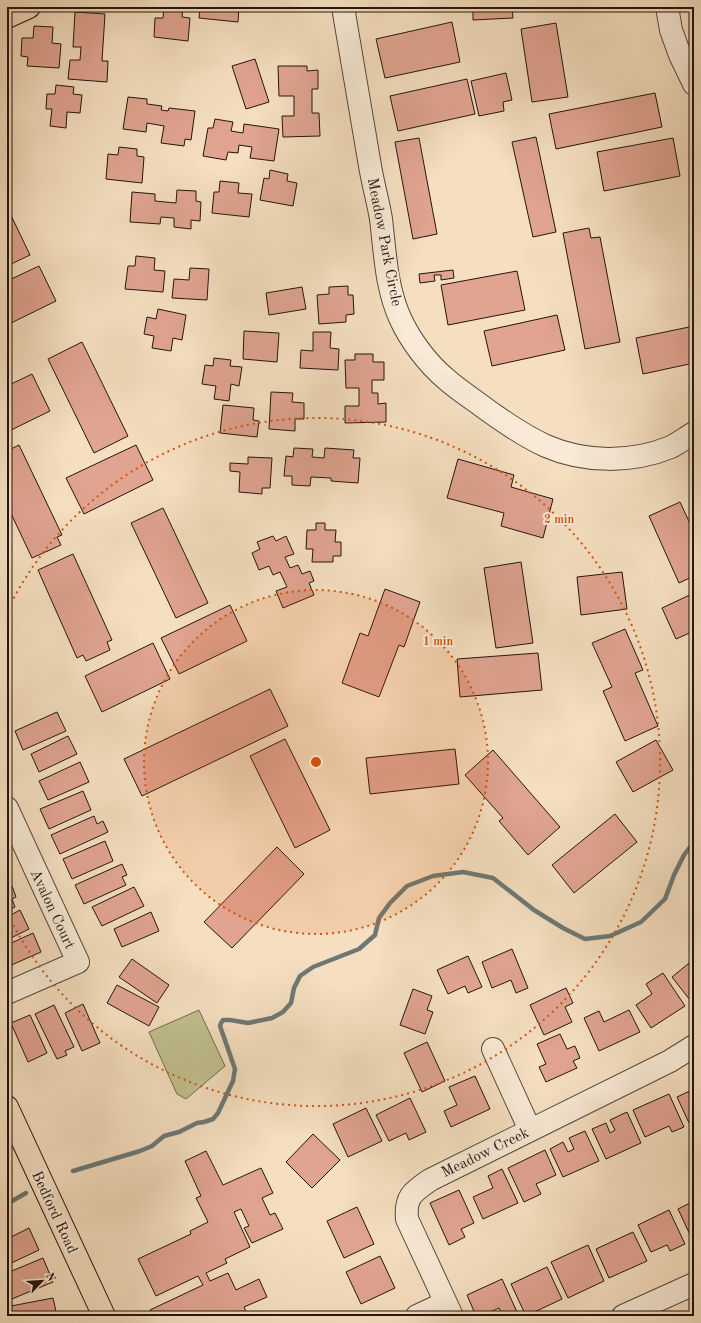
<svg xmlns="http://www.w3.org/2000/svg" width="701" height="1323" viewBox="0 0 701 1323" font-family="'Old Standard TT',serif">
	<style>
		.green { fill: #c1c08e; stroke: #726a4e }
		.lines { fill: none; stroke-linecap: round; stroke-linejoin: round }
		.stream { stroke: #6d7876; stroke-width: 4.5 }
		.building { fill: #e0a491; stroke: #23150f }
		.minor-casing { stroke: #58483b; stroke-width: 24 }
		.major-casing { stroke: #23150f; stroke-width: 24 }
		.minor { stroke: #f8ead6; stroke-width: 22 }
		.major { stroke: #f5dfc0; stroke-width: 22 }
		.ring { fill: none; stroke: #d4520c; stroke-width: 2; stroke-dasharray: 2 4 }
		.labels { text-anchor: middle; stroke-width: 4; stroke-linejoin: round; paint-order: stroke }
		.street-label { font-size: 15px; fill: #23150f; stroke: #f8ead6 }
		.centre { fill: #d4520c; stroke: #f8ead6; stroke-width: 2 }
		.ring-label { font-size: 12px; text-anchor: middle; font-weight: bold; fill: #d4520c; stroke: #f8ead6; stroke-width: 4; stroke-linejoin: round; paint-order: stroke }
	</style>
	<rect width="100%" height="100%" fill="#f5dfc0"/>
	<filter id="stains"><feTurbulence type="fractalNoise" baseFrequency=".005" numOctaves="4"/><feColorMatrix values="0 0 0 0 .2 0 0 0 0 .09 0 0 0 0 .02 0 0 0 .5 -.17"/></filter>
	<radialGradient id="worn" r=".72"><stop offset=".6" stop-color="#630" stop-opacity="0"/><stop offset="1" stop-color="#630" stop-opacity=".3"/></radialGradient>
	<!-- green -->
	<polygon class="green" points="199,1010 225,1066 186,1099 177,1094 149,1032"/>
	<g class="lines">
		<!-- stream -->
		<g class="stream">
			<polyline points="73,1171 140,1151 152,1146 164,1136 179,1132 197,1123 204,1122 213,1119 218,1113 233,1081 235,1069 220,1026 221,1023 223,1020 230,1020 248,1023 272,1018 283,1012 291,1003 294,988 300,976 313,967 359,949 375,935 379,918 390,903 407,886 433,876 463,872 493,878 534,910 563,928 585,939 610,936 641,922 665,899 674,875 684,855 694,842"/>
			<polyline points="7,1204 26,1193"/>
		</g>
	</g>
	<!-- building -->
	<g class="building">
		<polygon points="164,7 183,7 182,17 190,18 188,41 154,37 155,18 163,18"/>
		<polygon points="200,7 239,7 238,22 199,18"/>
		<polygon points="473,7 512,7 513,18 473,20"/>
		<polygon points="75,12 105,14 102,61 108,61 107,82 68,79 70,60 80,60 81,47 73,47"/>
		<polygon points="452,22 460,62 385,78 376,39"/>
		<polygon points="556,23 568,97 532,102 521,29"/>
		<polygon points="34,26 53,27 52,43 61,44 59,68 27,66 28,57 21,56 22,38 33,38"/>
		<polygon points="255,59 269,102 246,109 232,66"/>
		<polygon points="278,66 307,66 307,71 318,70 318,89 312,89 312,113 319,113 320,136 283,137 282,116 294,116 294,96 279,96"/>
		<polygon points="506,73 512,100 503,102 504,111 479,116 471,81"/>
		<polygon points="467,79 475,114 398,131 390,96"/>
		<polygon points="56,85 74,87 73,94 82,95 80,113 67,112 66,128 50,126 52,109 46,109 47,94 55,94"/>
		<polygon points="655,93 662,127 556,149 549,114"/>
		<polygon points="128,97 147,99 147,104 162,106 161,110 168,111 169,108 195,111 191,140 185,139 184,146 161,143 164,126 147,123 146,132 123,129"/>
		<polygon points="215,119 233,122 231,131 243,133 244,124 279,129 274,161 250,158 252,147 239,145 238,153 228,152 226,160 203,156 208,128 213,128"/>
		<polygon points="536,137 556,232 533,237 512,142"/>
		<polygon points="419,138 437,234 413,239 395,142"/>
		<polygon points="673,138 680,176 604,191 597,152"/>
		<polygon points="119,147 137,149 137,156 144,157 142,183 106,179 108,154 118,155"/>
		<polygon points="270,170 288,174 287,181 297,183 293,206 260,200 264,178 269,179"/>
		<polygon points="220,181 239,183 238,193 252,194 249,217 212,213 214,192 219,192"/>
		<polygon points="177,190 196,191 196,201 201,202 200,221 191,220 191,229 174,227 174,218 161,217 160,224 130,222 132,192 155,194 155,201 176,203"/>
		<polygon points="7,207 30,255 7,266"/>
		<polygon points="589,228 591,238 600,237 620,342 585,349 563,233"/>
		<polygon points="136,256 155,258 154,270 165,271 163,292 125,289 128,266 135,266"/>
		<polygon points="39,266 56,301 7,325 7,281"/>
		<polygon points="190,268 209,269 207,300 172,298 174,279 189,280"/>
		<polygon points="453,270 454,278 441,280 441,275 434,275 435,281 420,283 419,274"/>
		<polygon points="517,271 525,310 448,325 441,285"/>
		<polygon points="348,286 348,295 353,295 354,314 346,315 346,322 319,324 317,295 329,294 329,287"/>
		<polygon points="302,287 306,309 269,315 266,293"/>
		<polygon points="158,309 186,315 182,340 173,338 171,351 152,348 154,336 144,334 147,317 156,319"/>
		<polygon points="557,315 565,350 492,366 484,331"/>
		<polygon points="694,326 694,363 643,374 636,338"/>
		<polygon points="244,331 279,333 277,362 243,359"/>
		<polygon points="313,332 331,332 330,348 339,349 338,370 300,368 301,350 313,351"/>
		<polygon points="82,342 128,436 94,453 48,359"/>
		<polygon points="355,354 373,354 373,362 384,362 384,380 372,380 372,393 378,393 378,404 386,403 386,422 345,423 345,406 359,406 359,388 346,388 345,360 355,360"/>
		<polygon points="214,358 231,360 230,366 242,367 239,386 231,384 229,401 214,399 216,386 202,384 205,365 213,366"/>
		<polygon points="32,374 50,411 7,432 7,386"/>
		<polygon points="271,392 293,393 292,402 304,403 304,419 295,419 295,431 269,429"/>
		<polygon points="223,405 254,408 253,420 259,421 257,437 220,433"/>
		<polygon points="19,445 62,535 57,537 61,545 32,558 7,505 7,451"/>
		<polygon points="136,445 153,480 84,514 66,478"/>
		<polygon points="294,448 313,449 312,457 324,458 325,448 354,450 353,458 360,458 358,483 331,481 331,478 311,477 310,486 292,485 292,476 284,476 286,456 293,457"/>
		<polygon points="248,457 272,458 270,488 262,488 262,494 239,492 240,472 230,471 230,463 248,464"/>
		<polygon points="458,459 514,475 511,487 553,499 543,538 501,526 504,513 447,498"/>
		<polygon points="680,502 694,532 694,576 679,583 649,516"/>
		<polygon points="163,508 208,603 176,618 131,523"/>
		<polygon points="316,523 325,523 325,530 336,530 335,542 341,542 341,556 333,556 333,562 312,562 313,549 306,549 307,530 316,530"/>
		<polygon points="273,536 276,541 286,536 294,554 285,557 290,568 298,565 302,574 310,571 314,581 309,583 314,595 283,608 276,591 287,587 280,572 273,575 269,566 259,570 252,553 260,549 257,542"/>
		<polygon points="73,554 112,640 107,642 110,650 86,661 83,655 77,658 38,570"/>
		<polygon points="521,562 533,643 496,648 484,568"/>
		<polygon points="622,572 627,609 581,615 577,577"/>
		<polygon points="385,589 420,602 404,647 399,645 379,697 342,683 360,633 368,636"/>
		<polygon points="694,593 694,631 676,639 662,608"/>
		<polygon points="230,605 247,641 179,674 161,638"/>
		<polygon points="625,629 643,670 635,673 658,726 625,741 603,691 612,687 592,643"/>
		<polygon points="153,643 170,679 102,712 85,676"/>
		<polygon points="538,653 542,690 460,697 457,659"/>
		<polygon points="270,689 288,726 142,796 124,759"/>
		<polygon points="57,712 66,731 23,750 15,731"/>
		<polygon points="68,736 77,754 39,772 31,754"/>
		<polygon points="285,739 330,830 295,848 250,756"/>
		<polygon points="656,740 673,770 633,792 616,762"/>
		<polygon points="455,749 459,784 370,794 366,758"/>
		<polygon points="493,750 560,827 528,855 499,821 503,818 465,775"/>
		<polygon points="80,762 89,782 48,800 39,781"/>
		<polygon points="83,791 91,810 49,829 40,809"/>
		<polygon points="615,814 637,842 574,893 552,865"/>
		<polygon points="94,816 97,824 103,821 108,832 60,854 51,835"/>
		<polygon points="105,841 113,861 72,879 63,859"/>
		<polygon points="277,847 304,874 232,948 204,922"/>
		<polygon points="122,864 127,875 122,877 126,885 84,904 75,885"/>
		<polygon points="12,886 16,897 12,899 15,907 7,911 7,888"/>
		<polygon points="134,887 144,906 102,926 92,907"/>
		<polygon points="20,910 29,929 7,940 7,917"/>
		<polygon points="151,912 159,931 122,947 114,929"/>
		<polygon points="33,933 41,952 7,967 7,945"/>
		<polygon points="512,949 528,988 516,993 511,980 492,988 482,962"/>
		<polygon points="468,956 482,987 468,993 465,986 448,994 437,970"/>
		<polygon points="132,959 169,985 157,1003 119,977"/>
		<polygon points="694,959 694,997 690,1000 672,977"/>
		<polygon points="663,973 685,1006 651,1028 636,1005 652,994 646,984"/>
		<polygon points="117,985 159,1007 149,1026 107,1003"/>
		<polygon points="566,988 573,1003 565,1007 572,1022 544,1035 530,1005"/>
		<polygon points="413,989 432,996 427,1010 433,1012 425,1034 400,1025"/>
		<polygon points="83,1004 100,1043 82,1051 65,1013"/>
		<polygon points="54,1005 74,1047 65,1051 67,1055 57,1059 35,1014"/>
		<polygon points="629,1010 640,1032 599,1051 584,1018 599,1011 604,1022"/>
		<polygon points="30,1015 47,1053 28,1062 11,1023"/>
		<polygon points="560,1034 567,1049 575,1046 580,1058 573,1061 577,1068 546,1082 539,1067 546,1064 537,1044"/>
		<polygon points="427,1042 445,1081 422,1092 404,1053"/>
		<polygon points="475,1076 490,1109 451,1127 444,1111 457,1105 449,1087"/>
		<polygon points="694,1089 694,1121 689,1123 677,1097"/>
		<polygon points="669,1094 684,1127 672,1132 669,1126 645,1137 633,1110"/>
		<polygon points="410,1098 426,1132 409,1140 406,1133 389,1141 376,1115"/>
		<polygon points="366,1108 382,1141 348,1157 333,1124"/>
		<polygon points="627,1112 641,1143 606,1159 592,1129 606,1123 610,1133 615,1130 610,1120"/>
		<polygon points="585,1131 599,1161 563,1177 550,1149 563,1142 568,1152 574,1149 569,1138"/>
		<polygon points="313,1134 340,1160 312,1188 286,1162"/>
		<polygon points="545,1150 556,1175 536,1184 541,1194 524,1202 508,1168"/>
		<polygon points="206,1151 223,1185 261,1168 273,1193 262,1198 270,1215 275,1213 283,1229 252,1243 244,1228 249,1226 241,1209 234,1212 250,1247 225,1259 227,1263 206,1273 210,1281 228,1273 236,1290 259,1279 267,1297 244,1307 248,1316 153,1316 150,1310 203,1285 198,1276 156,1296 138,1259 191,1234 190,1231 208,1222 196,1198 201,1196 185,1161"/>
		<polygon points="502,1169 518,1203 483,1219 473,1197 493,1188 488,1176"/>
		<polygon points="459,1190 474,1223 461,1229 465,1237 449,1245 430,1203"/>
		<polygon points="694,1201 694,1238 692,1239 678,1209"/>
		<polygon points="357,1207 374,1244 344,1258 327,1221"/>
		<polygon points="669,1210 685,1244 670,1251 667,1245 651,1252 638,1225"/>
		<polygon points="29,1228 39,1250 7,1265 7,1239"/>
		<polygon points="633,1232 647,1261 609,1278 596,1249"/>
		<polygon points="588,1245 604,1281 568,1298 551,1262"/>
		<polygon points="380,1256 395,1288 361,1304 346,1272"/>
		<polygon points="43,1258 53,1282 7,1301 7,1273"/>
		<polygon points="547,1267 562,1299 526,1316 511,1284"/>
		<polygon points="502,1279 517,1312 507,1316 503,1316 499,1308 482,1316 476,1316 467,1295"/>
		<polygon points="53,1298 57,1316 13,1316 11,1306"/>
	</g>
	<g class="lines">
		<!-- minor casing -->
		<g class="minor-casing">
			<g id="minor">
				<path d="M343 7C352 60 361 113 370 166 373 184 378 201 381 219 385 252 386 287 400 318 410 340 427 363 446 379 455 387 465 394 475 401 495 416 524 436 546 446 585 463 632 463 671 447 679 443 687 437 694 433"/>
				<polyline points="667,7 671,30 680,55 694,84"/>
				<polyline points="7,808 78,962 7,993"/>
				<polyline points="493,1049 530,1130"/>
				<polyline points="417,1316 445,1303"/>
				<path d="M452 1316 407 1219C405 1196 413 1192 430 1180L670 1061 694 1046"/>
				<polyline points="623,1316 694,1284"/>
			</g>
		</g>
		<!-- major casing -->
		<g class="major-casing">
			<g id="major">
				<polyline points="7,17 29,7"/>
				<polyline points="7,1107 104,1316"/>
			</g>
		</g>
		<!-- minor -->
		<use href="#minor" class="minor"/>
		<!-- major -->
		<use href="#major" class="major"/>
	</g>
	<!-- distance rings -->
	<circle cx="316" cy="762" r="172" fill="#d4520c" fill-opacity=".12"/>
	<g class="ring">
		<circle cx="316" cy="762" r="172"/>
		<path d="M8 609A344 344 0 1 1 8 915"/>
	</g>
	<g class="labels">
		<!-- street labels -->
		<g class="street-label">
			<text transform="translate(385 242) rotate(79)" y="5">Meadow Park Circle</text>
			<text transform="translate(53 909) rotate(65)" y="5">Avalon Court</text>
			<text transform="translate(485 1152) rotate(-26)" y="5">Meadow Creek</text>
			<text transform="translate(55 1212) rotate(65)" y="5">Bedford Road</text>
		</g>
	</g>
	<circle cx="316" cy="762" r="6" class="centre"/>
	<g class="ring-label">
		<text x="559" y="523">2 min</text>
		<text x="438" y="645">1 min</text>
	</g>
	<!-- margin -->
	<rect width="701" height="1323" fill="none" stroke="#f5dfc0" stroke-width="24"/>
	<rect x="8" y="8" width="685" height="1307" fill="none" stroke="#23150f" stroke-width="2"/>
	<rect x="12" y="12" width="677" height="1299" fill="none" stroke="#23150f"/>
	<!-- north arrow -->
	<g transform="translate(42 1281) rotate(65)" stroke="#f8ead6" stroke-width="3" paint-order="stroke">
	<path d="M0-3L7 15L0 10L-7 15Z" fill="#23150f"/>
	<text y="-6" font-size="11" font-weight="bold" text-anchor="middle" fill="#23150f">N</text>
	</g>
	<rect width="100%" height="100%" filter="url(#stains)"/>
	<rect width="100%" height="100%" fill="url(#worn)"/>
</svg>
